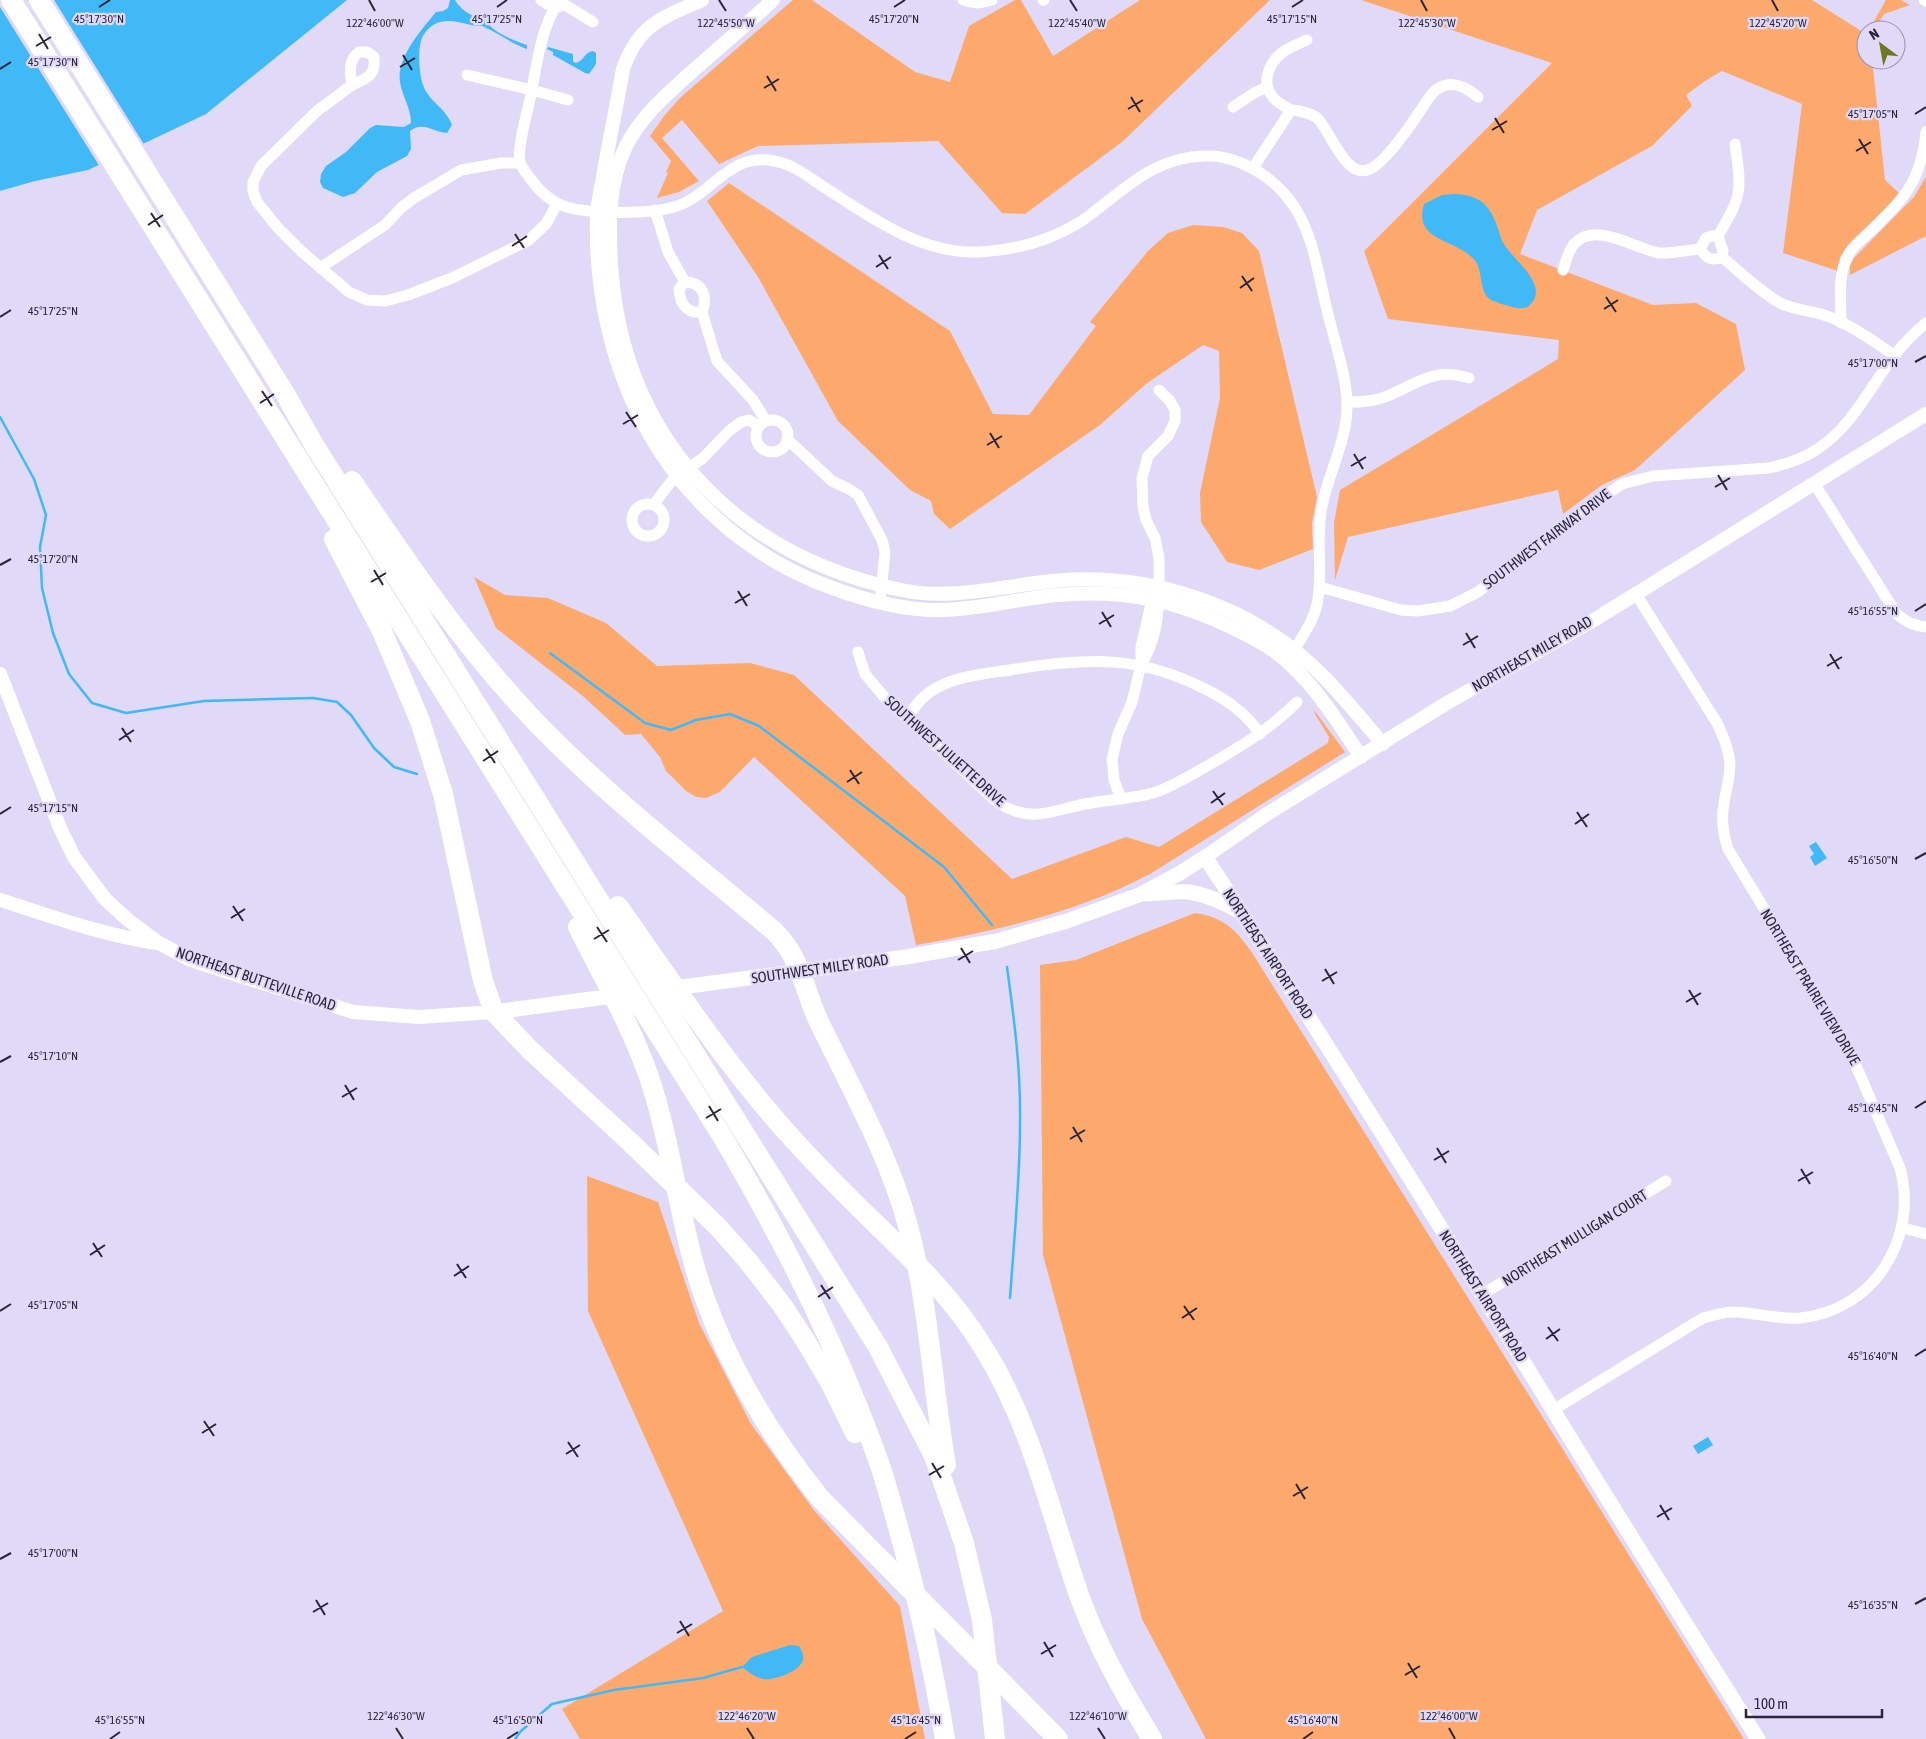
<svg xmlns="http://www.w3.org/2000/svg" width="1926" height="1739" viewBox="0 0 1926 1739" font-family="'Asap Condensed',sans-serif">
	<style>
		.green { fill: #fda96d }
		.water { fill: #42b9f7 }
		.pier { fill: #e0d9f8 }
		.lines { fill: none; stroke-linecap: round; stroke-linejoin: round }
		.stream { stroke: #42b9f7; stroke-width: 2.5 }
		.minor { stroke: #fff; stroke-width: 11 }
		.tertiary { stroke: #fff; stroke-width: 14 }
		.secondary { stroke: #fff; stroke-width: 15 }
		.motorway { stroke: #fff; stroke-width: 20 }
		.ticks { fill: none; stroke: #2a2538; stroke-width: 2 }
		.labels { text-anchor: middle; stroke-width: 4.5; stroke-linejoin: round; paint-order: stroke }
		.street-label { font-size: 15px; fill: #2a2538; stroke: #e0d9f8 }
		.ticks-label { font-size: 12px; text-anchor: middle; fill: #2a2538; stroke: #e0d9f8; stroke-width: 4.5; stroke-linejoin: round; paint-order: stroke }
	</style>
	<rect width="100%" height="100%" fill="#e0d9f8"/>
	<!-- green -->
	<g class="green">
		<polygon points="793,0 812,0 915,72 950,82 969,26 1015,0 1021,0 1053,56 1140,0 1270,0 1122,142 1025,214 1002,213 938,141 758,146 719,164 682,120 662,138 699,181 679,192 657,198 668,173 666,172 671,161 650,136 664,116 681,97"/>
		<polygon points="1361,0 1812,0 1866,34 1866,60 1877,60 1873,68 1885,180 1900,194 1847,246 1840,258 1838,271 1783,253 1802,104 1722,71 1705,81 1686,95 1692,106 1652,146 1537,210 1520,254 1653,305 1696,303 1736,324 1745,370 1635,470 1602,485 1563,514 1558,490 1348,537 1335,580 1334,523 1340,490 1558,359 1559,340 1388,319 1364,251 1552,63"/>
		<polygon points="1886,0 1901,0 1910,5 1884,14 1878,23 1881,30 1869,30"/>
		<polygon points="1926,177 1926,236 1850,275 1850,266 1854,258 1914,197"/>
		<polygon points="729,183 950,331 993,414 1029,415 1096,326 1090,322 1148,251 1168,233 1193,225 1223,227 1242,233 1259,251 1317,497 1312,523 1313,549 1259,570 1227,562 1201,522 1200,493 1220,398 1219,351 1203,345 1146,384 1100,425 950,529 934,514 931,501 910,490 838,421 758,277 707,201"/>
		<path d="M474 577 505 595 548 598 606 623 657 666 750 663 794 675 1012 879 1126 837 1159 847 1328 743 1329 737 1315 714 1314 710 1345 752 1150 874C1078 912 996 931 916 945L905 896 754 757 720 792 706 798 696 797 686 791 666 771 660 757 641 734 625 735 584 697 496 628Z"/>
		<path d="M1195 913C1223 917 1235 929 1251 951L1744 1739H1206L1142 1619 1043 1255 1040 965 1076 960Z"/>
		<polygon points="587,1176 658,1202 699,1323 751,1424 813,1509 900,1606 925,1739 580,1739 562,1709 723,1611 588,1311"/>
	</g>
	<!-- water -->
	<g class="water">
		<polygon points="0,0 347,0 206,114 88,170 35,181 0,191"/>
		<path d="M450 0H455C461 11 475 18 487 21 490 31 517 42 527 45V49C512 44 497 32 482 26 478 25 474 26 471 25 452 20 435 16 423 36 417 46 419 74 423 85 429 102 446 108 452 125L447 133C432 132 423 121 410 131L411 149 407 156 377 172 355 193 343 197 323 188 320 182 321 174 326 166 346 152 370 128 376 125 404 127 411 123C411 108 402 96 400 82 396 58 422 29 436 12L443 11 448 8Z"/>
		<path d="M548 47 573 54V61L575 63C584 62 584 52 593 51L596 53V64L589 74 585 73 553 55V52L547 49Z"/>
		<path d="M1454 194C1486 195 1493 211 1501 238 1506 256 1552 283 1530 305 1525 310 1518 308 1512 307 1506 305 1497 303 1491 300 1479 293 1483 273 1476 262 1459 238 1412 243 1424 204L1442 195Z"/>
		<polygon points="1816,842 1827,858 1815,866 1810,857 1814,854 1809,846"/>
		<polygon points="1708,1437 1713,1445 1698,1454 1693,1446"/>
		<path d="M790 1645 799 1646C802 1651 805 1657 802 1662 798 1672 773 1681 763 1679 755 1677 748 1672 742 1667L752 1657Z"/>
	</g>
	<!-- pier -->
	<polygon class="pier" points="0,0 54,0 145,146 100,167 0,7"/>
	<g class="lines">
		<!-- stream -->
		<g class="stream">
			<polyline points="0,417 34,479 46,515 40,547 42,588 53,633 69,674 92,703 126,713 204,701 313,698 337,702 351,715 374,748 394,767 417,774"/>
			<polyline points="550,653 645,723 671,730 696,720 730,714 759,726 944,867 992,925"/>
			<path d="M1007 967C1014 1018 1021 1070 1020 1123 1020 1181 1014 1240 1010 1298"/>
			<polyline points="515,1739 521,1731 552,1704 614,1690 703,1678 742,1667"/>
		</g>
		<!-- minor -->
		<g class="minor">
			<polyline points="541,0 554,8 565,5 593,22"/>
			<path d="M559 0C540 32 538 59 531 94 528 112 517 144 520 161 521 168 528 175 532 181 539 190 549 200 561 205 585 215 649 214 674 207 712 196 728 152 774 161 794 164 811 179 827 189 873 219 922 254 979 252 1015 250 1050 241 1080 222 1121 194 1150 157 1205 156 1226 155 1244 163 1262 174 1312 208 1314 259 1328 314 1334 339 1347 378 1347 403 1348 439 1329 471 1322 506 1315 539 1324 572 1317 604 1313 624 1299 640 1290 658"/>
			<path d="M963 0C973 4 982 4 992 0"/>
			<polyline points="1043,0 1044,0"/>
			<polyline points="1924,0 1926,1"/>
			<path d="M359 52H367L374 57C376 76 367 78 352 85 350 72 348 60 359 52Z"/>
			<polyline points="467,75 532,90 568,100"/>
			<polyline points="352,85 317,111 261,166 253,182 253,191 257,202 278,228 301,251 349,292 367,300 385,301 408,295 452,278 529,240 546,224 557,204"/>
			<polyline points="1233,107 1254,93 1267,87"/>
			<path d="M1291 110C1284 106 1276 102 1272 96 1260 80 1271 59 1286 50 1293 46 1300 43 1307 40"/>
			<path d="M1253 168 1291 110C1300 111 1308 112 1316 117 1330 128 1345 181 1370 169 1385 162 1409 128 1418 114 1425 105 1431 90 1443 86 1456 81 1468 89 1478 97"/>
			<polyline points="655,210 668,252 685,282"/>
			<path d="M1712 236H1718L1723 251 1722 257C1712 262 1706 258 1700 249L1706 238Z"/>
			<path d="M1718 236C1742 195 1742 192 1735 144"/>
			<path d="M1722 257C1741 273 1759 291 1780 303 1794 310 1809 310 1824 315 1849 323 1873 341 1894 355"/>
			<polyline points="320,268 385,225 402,207 414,198 461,170 501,163 520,163"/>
			<path d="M1563 270C1566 262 1568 251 1574 244 1595 221 1634 248 1659 253H1667L1700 249"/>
			<path d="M702 312C686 314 680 303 679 289L685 282C703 282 708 297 702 312L717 361 753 400 766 421"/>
			<path d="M1841 323C1841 303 1838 281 1845 262 1849 249 1862 239 1872 230 1906 196 1921 181 1926 132"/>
			<path d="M1347 402C1359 402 1370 402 1382 398 1414 387 1430 366 1469 378"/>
			<circle cx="772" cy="436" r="16"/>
			<polyline points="787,439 832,481 849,489 858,495 882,540 885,552 880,602"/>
			<path d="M1814 483 1896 613C1905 622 1914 626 1926 627"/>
			<circle cx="648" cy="520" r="16"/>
			<polyline points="654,504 670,483 688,468 702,459 729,431 741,422 749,420 759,426"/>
			<path d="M1320 587 1401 610 1418 611 1450 606 1478 592 1582 511 1622 484 1653 476 1769 468C1787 464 1804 459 1819 448 1853 425 1870 387 1894 356 1903 344 1915 332 1926 323"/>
			<path d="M858 652 865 674 886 699 997 802C1031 824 1050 811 1085 804 1107 800 1130 799 1153 793 1172 787 1189 776 1207 766 1240 747 1270 729 1297 702"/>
			<path d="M1142 663C1153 645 1159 620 1158 599"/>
			<path d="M907 718C913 710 918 701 926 695 950 675 987 674 1016 669 1088 658 1139 655 1205 689 1228 700 1246 713 1260 734"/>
			<polyline points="1121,799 1114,780 1112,759 1118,734 1132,702 1141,665 1141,647 1150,608 1158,599 1159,586 1159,558 1155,538 1146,520 1143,507 1142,478 1148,456 1168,436 1175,421 1175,410 1170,401 1159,390"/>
			<polyline points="1903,1228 1926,1234"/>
			<polyline points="1483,1294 1666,1181"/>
			<path d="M1553 1410 1703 1318C1714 1315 1725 1311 1736 1312 1758 1313 1779 1320 1800 1318 1874 1311 1919 1238 1900 1168L1854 1061 1846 1044 1728 849C1723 834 1721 819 1724 803 1726 790 1730 777 1730 764 1729 749 1723 736 1717 723L1636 594"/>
		</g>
		<!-- tertiary -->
		<g class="tertiary">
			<path d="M702 0C662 18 639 24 623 69 617 103 610 137 604 171 602 185 598 199 597 213 592 369 665 516 812 580 848 595 890 608 930 610 973 611 1015 599 1057 595 1122 589 1177 600 1235 629 1255 639 1275 649 1291 665 1319 691 1340 725 1361 757"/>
			<path d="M773 0C745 26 716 50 687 76 664 97 640 118 626 146 608 183 609 226 611 265 623 438 734 555 901 590 944 599 986 590 1028 584 1084 575 1141 579 1194 597 1243 613 1289 641 1325 678 1345 699 1364 722 1383 744"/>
			<polyline points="0,674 60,828 74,857 105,899 128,920 159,943 191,960 353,1012 419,1017 494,1012"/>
			<polyline points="1205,857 1267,814 1447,703 1594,620 1926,414"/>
			<path d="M0 900C51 916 102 935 156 943"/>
		</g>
		<!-- secondary -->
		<g class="secondary">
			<path d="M1145 894C1160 894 1175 891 1189 892 1208 895 1224 903 1241 912"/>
			<path d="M667 989 906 957 997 941 1067 921 1139 895 1180 873 1205 857C1325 1039 1439 1224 1553 1410 1620 1520 1689 1629 1758 1739"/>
			<polyline points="494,1012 621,995"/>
		</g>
		<!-- motorway -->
		<g class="motorway">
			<path d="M11 0 722 1136C774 1224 821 1314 859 1410 869 1435 880 1462 887 1488 911 1570 931 1654 945 1739"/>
			<polyline points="39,0 284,392 313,443 878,1347 934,1456 964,1543 982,1620 995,1739"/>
			<path d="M352 481C407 562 463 645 530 716 605 795 691 861 774 931 802 959 803 988 819 1022 851 1088 889 1155 908 1226 929 1304 932 1386 946 1465"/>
			<polyline points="334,539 382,631 420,721 443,794 483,981 494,1012 529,1049 629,1141 718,1227 748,1261 782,1305 805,1340 831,1384 855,1433"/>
			<path d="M618 906C671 981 722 1059 783 1128 813 1162 845 1194 878 1226 919 1266 952 1297 983 1347 1031 1423 1050 1512 1079 1595 1097 1646 1124 1693 1152 1739"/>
			<path d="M578 927C603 977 631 1025 649 1077 670 1139 677 1205 695 1268 720 1354 765 1429 820 1498L1058 1739"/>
		</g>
	</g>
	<!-- ticks -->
	<path class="ticks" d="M369 0 375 11M719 0 726 11M1070 0 1077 11M1421 0 1427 11M1772 0 1778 11M99 7 110 0M497 7 507 0M894 7 905 0M1292 7 1303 0M39 34 48 49M36 46 51 37M403 55 412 70M400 67 415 58M0 69 11 62M767 76 776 91M764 88 779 79M1131 97 1140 112M1128 109 1143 100M1915 114 1926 107M1495 118 1504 133M1492 130 1507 121M1859 139 1868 154M1856 151 1871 142M151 213 160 227M148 225 163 215M515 234 524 248M512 246 527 236M879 255 888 269M876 267 891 257M1242 276 1252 291M1240 288 1254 278M1606 297 1616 312M1604 309 1618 300M0 317 11 310M1915 362 1926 356M262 391 272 406M260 403 274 394M626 412 636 427M623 424 638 415M990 433 999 448M987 445 1002 436M1354 454 1363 469M1351 466 1366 457M1718 475 1727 490M1715 487 1730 478M0 565 11 559M374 570 383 585M371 582 386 573M738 591 747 606M735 603 750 594M1915 611 1926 604M1102 612 1111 627M1099 624 1114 615M1466 633 1475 648M1463 645 1478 636M1830 654 1839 669M1827 666 1842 657M122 728 131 742M119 740 134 730M486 749 495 763M483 761 498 751M850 770 859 784M847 782 862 772M1213 791 1223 805M1211 803 1225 793M1577 812 1587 827M0 814 11 807M1575 824 1589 814M1915 859 1926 853M233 906 243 921M231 918 245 909M597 927 607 942M594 939 609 930M961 948 970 963M958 960 973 951M1325 969 1334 984M1322 981 1337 972M1689 990 1698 1005M1686 1002 1701 993M0 1062 11 1056M345 1085 354 1100M342 1097 357 1088M709 1106 718 1121M1915 1108 1926 1101M706 1118 721 1109M1073 1127 1082 1142M1070 1139 1085 1130M1437 1148 1446 1163M1434 1160 1449 1151M1801 1169 1810 1184M1798 1181 1813 1172M93 1243 102 1257M90 1255 105 1245M457 1264 466 1278M454 1276 469 1266M821 1285 830 1299M818 1297 833 1287M1184 1306 1194 1320M0 1311 11 1304M1182 1318 1197 1308M1548 1327 1558 1341M1546 1339 1560 1329M1915 1356 1926 1349M204 1421 214 1436M202 1433 216 1424M568 1442 578 1457M566 1454 580 1445M932 1463 941 1478M929 1475 944 1466M1296 1484 1305 1499M1293 1496 1308 1487M1660 1505 1669 1520M1657 1517 1672 1508M0 1559 11 1553M316 1600 325 1615M1915 1604 1926 1598M313 1612 328 1603M680 1621 689 1636M677 1633 692 1624M1044 1642 1053 1657M1041 1654 1056 1645M1408 1663 1417 1678M1405 1675 1420 1666M396 1728 403 1739M747 1728 754 1739M1098 1728 1105 1739M1449 1728 1455 1739M110 1739 120 1732M507 1739 518 1732M905 1739 916 1732M1303 1739 1313 1732"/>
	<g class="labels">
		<!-- street labels -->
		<g class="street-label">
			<text transform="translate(1547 539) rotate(-37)" y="5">SOUTHWEST FAIRWAY DRIVE</text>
			<text transform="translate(1532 654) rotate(-30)" y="5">NORTHEAST MILEY ROAD</text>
			<text transform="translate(945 751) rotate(42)" y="5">SOUTHWEST JULIETTE DRIVE</text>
			<text transform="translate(1268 954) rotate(57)" y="5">NORTHEAST AIRPORT ROAD</text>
			<text transform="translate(820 969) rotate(-8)" y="5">SOUTHWEST MILEY ROAD</text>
			<text transform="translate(256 979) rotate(19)" y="5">NORTHEAST BUTTEVILLE ROAD</text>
			<text transform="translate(1810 987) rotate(59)" y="5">NORTHEAST PRAIRIE VIEW DRIVE</text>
			<text transform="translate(1575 1238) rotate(-32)" y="5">NORTHEAST MULLIGAN COURT</text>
			<text transform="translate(1483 1296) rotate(58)" y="5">NORTHEAST AIRPORT ROAD</text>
		</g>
	</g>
	<g class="ticks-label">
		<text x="1292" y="23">45°17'15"N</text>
		<text x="99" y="23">45°17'30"N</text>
		<text x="497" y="23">45°17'25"N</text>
		<text x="894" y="23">45°17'20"N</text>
		<text x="1778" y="27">122°45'20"W</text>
		<text x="375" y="27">122°46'00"W</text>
		<text x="726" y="27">122°45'50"W</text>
		<text x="1077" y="27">122°45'40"W</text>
		<text x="1427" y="27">122°45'30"W</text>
		<text x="53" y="66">45°17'30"N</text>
		<text x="1873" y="118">45°17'05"N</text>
		<text x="53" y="315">45°17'25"N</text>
		<text x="1873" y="367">45°17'00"N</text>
		<text x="53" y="563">45°17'20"N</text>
		<text x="1873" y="615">45°16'55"N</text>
		<text x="53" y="812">45°17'15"N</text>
		<text x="1873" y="864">45°16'50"N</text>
		<text x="53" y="1060">45°17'10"N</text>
		<text x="1873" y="1112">45°16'45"N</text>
		<text x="53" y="1309">45°17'05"N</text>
		<text x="1873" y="1360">45°16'40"N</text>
		<text x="53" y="1557">45°17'00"N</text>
		<text x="1873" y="1609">45°16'35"N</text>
		<text x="396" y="1720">122°46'30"W</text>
		<text x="747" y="1720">122°46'20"W</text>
		<text x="1098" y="1720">122°46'10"W</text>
		<text x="1449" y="1720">122°46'00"W</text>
		<text x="120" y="1724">45°16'55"N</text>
		<text x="518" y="1724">45°16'50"N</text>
		<text x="916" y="1724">45°16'45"N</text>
		<text x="1313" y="1724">45°16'40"N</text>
	</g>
	<!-- north arrow -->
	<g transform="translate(1881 45) rotate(328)"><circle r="24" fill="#e0d9f8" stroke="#9791ab"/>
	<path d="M0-4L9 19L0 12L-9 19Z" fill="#6e7823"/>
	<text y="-8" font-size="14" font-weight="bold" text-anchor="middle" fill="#2a2538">N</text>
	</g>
	<!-- scale -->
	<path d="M1746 1709v8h136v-8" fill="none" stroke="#2a2538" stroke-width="2.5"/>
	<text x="1754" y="1709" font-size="15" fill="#2a2538" stroke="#e0d9f8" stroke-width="4" paint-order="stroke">100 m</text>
</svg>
